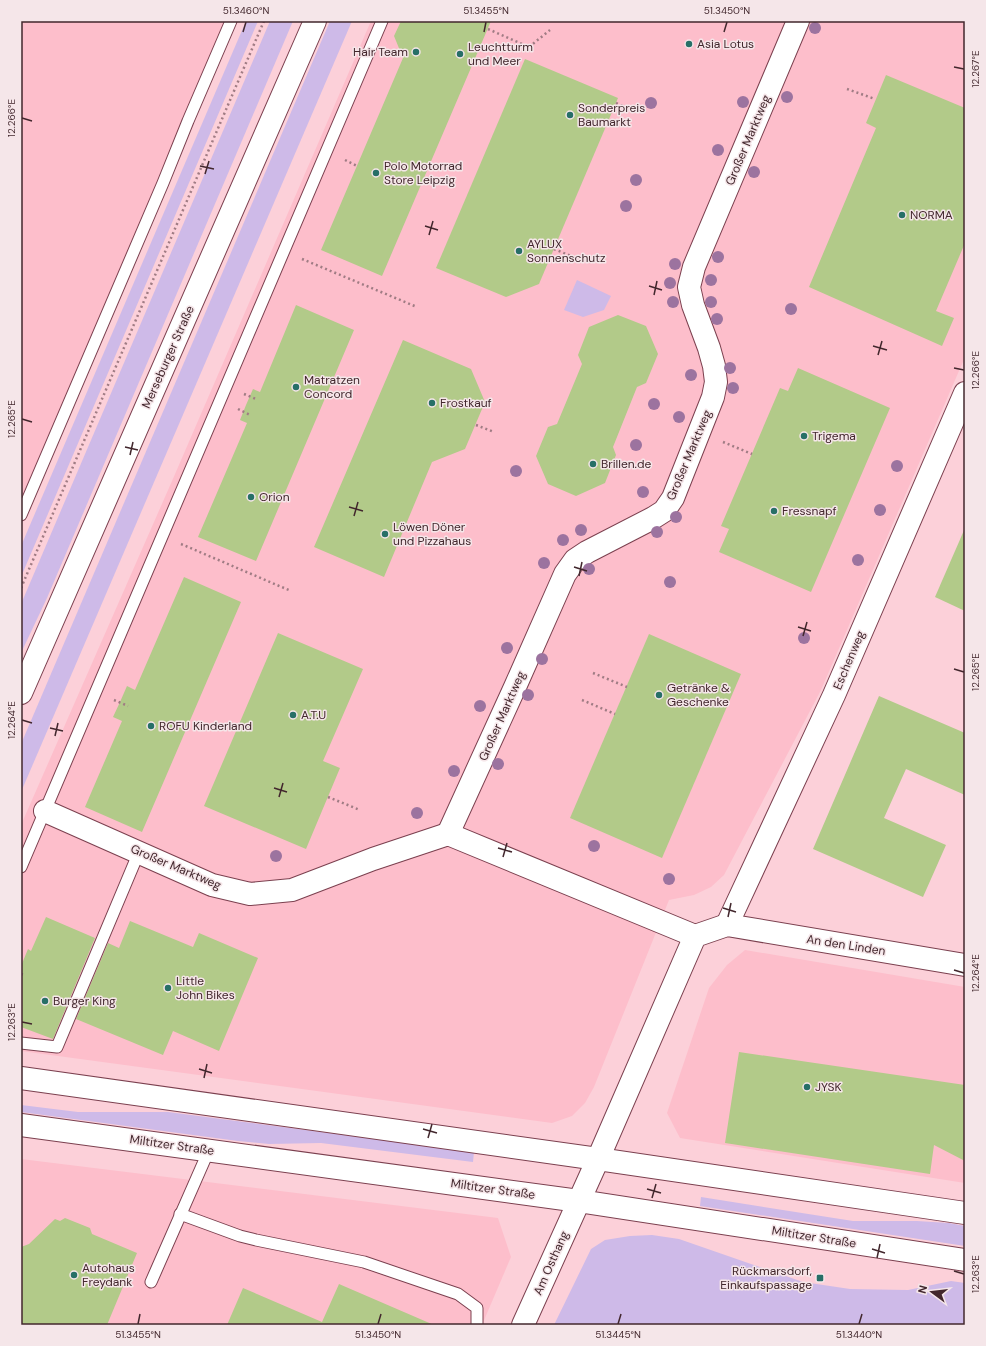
<svg xmlns="http://www.w3.org/2000/svg" width="986" height="1346" viewBox="0 0 986 1346" font-family="'DM Sans',sans-serif">
	<style>
		.built { fill: #fdbecb }
		.green { fill: #cebae8 }
		.building { fill: #b2ca89 }
		.lines { fill: none; stroke-linecap: round; stroke-linejoin: round }
		.lane-casing { stroke: #7b404f; stroke-width: 13 }
		.street-casing { stroke: #7b404f; stroke-width: 24 }
		.secondary-casing { stroke: #7b404f; stroke-width: 24 }
		.primary-casing { stroke: #7b404f; stroke-width: 24 }
		.path { stroke: #a07c84; stroke-width: 2.5; stroke-dasharray: 2 3; stroke-linecap: butt }
		.lane { stroke: #fff; stroke-width: 11 }
		.street { stroke: #fff; stroke-width: 22 }
		.secondary { stroke: #fff; stroke-width: 22 }
		.primary { stroke: #fff; stroke-width: 22 }
		.tree { fill: #9c739f }
		.ticks { fill: none; stroke: #42272d; stroke-width: 1.5 }
		.poi-dot { fill: #276f67; stroke: #f5e6e9; stroke-width: 1.5 }
		.labels { text-anchor: middle; stroke-width: 3; stroke-linejoin: round; paint-order: stroke }
		.poi-label { font-size: 12px; fill: #42272d; stroke: #f5e6e9; text-anchor: start }
		.street-label { font-size: 12px; fill: #42272d; stroke: #f5e6e9 }
		.neatline { fill: none; stroke: #42272d; stroke-width: 1.5 }
		.ticks-label { font-size: 10px; text-anchor: middle; fill: #42272d }
	</style>
	<rect width="100%" height="100%" fill="#fcd0d9"/>
	<!-- built -->
	<g class="built">
		<polygon points="21,21 225,21 21,522"/>
		<polygon points="371,21 965,21 965,357 821,690 724,875 711,887 694,895 669,900 594,1087 585,1103 572,1116 552,1123 21,1051 21,825 172,481"/>
		<polygon points="745,950 965,987 965,1183 680,1138 667,1113 709,988 727,965"/>
		<polygon points="21,1159 498,1218 511,1257 482,1325 21,1325"/>
	</g>
	<!-- green -->
	<g class="green">
		<polygon points="246,21 258,21 21,577 21,546"/>
		<polygon points="270,21 293,21 47,598 21,653 21,604"/>
		<polygon points="330,21 352,21 21,792 21,744"/>
		<polygon points="577,280 611,296 604,310 583,317 564,310"/>
		<polygon points="21,1105 78,1112 168,1112 474,1152 473,1162 321,1143 269,1144 238,1141 21,1112"/>
		<polygon points="701,1197 853,1221 917,1221 949,1223 965,1226 965,1246 700,1206"/>
		<polygon points="652,1235 679,1239 803,1282 850,1289 908,1290 951,1281 965,1283 965,1325 554,1325 591,1249 605,1240 630,1236"/>
	</g>
	<!-- building -->
	<g class="building">
		<polygon points="401,21 491,21 382,276 321,250 403,58 394,36"/>
		<polygon points="525,59 618,98 539,284 506,297 436,268"/>
		<polygon points="886,75 965,108 965,243 936,311 954,318 942,346 809,287 876,128 866,123"/>
		<polygon points="296,305 354,330 256,561 198,537 247,423 240,420 246,405 253,389 260,392"/>
		<polygon points="618,315 646,326 658,354 646,383 637,387 613,447 616,455 605,483 576,496 548,484 536,456 548,427 557,424 582,364 578,355 589,327"/>
		<polygon points="403,340 471,369 485,402 465,449 432,462 384,577 314,547"/>
		<polygon points="798,368 890,408 811,592 719,552 729,529 721,526 780,388 788,391"/>
		<polygon points="965,528 965,611 935,597"/>
		<polygon points="184,577 241,602 142,832 85,807 122,721 113,717 120,702 127,686 135,690"/>
		<polygon points="278,633 363,669 323,761 340,768 306,849 204,806"/>
		<polygon points="649,634 741,674 662,858 570,818"/>
		<polygon points="879,696 965,733 965,795 906,769 884,818 946,845 923,897 813,849"/>
		<polygon points="46,917 95,938 53,1039 21,1027 21,966 28,949 31,951"/>
		<polygon points="130,921 193,947 199,933 258,958 219,1051 173,1031 163,1055 76,1019 108,943 119,948"/>
		<polygon points="739,1052 965,1085 965,1161 934,1145 930,1174 725,1143"/>
		<polygon points="65,1218 90,1228 92,1234 137,1253 107,1325 21,1325 21,1247 29,1244 55,1219 60,1221"/>
		<polygon points="339,1284 434,1325 227,1325 243,1288 322,1322"/>
	</g>
	<g class="lines">
		<!-- lane casing -->
		<g class="lane-casing">
			<g id="lane">
				<polyline points="21,515 163,183 188,121 231,21"/>
				<polyline points="21,867 382,21"/>
				<polyline points="21,1043 57,1047 139,852"/>
				<polyline points="180,1214 240,1236 256,1240 364,1262 458,1294 477,1308 477,1325"/>
				<polyline points="151,1282 209,1150"/>
			</g>
		</g>
		<!-- street casing -->
		<g class="street-casing">
			<g id="street">
				<polyline points="45,811 212,885 250,894 292,890 373,859 448,834 695,936"/>
				<polyline points="448,834 515,687 565,574 575,560 587,552 653,518 664,511 673,498 713,397 716,382 714,366 709,348 693,305 689,287 694,267 798,21"/>
				<polyline points="727,925 834,695 965,393"/>
				<polyline points="523,1325 598,1159 695,936 727,925 965,965"/>
			</g>
		</g>
		<!-- secondary casing -->
		<g class="secondary-casing">
			<g id="secondary">
				<polyline points="21,1078 598,1159 965,1213"/>
				<polyline points="21,1125 579,1201 965,1260"/>
			</g>
		</g>
		<!-- primary casing -->
		<g class="primary-casing">
			<polyline id="primary" points="21,693 315,21"/>
		</g>
		<!-- path -->
		<g class="path">
			<polyline points="488,29 529,47 550,30"/>
			<polyline points="847,89 875,99"/>
			<polyline points="616,103 633,111"/>
			<polyline points="345,160 357,166"/>
			<polyline points="554,249 571,256"/>
			<polyline points="302,259 417,307"/>
			<polyline points="244,394 256,399"/>
			<polyline points="238,409 250,415"/>
			<polyline points="476,425 494,432"/>
			<polyline points="723,442 752,454"/>
			<polyline points="181,544 291,591"/>
			<polyline points="21,588 264,21"/>
			<polyline points="593,673 627,687"/>
			<polyline points="114,700 128,706"/>
			<polyline points="582,700 615,714"/>
			<polyline points="328,797 360,810"/>
			<polyline points="21,974 24,975"/>
		</g>
		<!-- lane -->
		<use href="#lane" class="lane"/>
		<!-- street -->
		<use href="#street" class="street"/>
		<!-- secondary -->
		<use href="#secondary" class="secondary"/>
		<!-- primary -->
		<use href="#primary" class="primary"/>
	</g>
	<!-- trees -->
	<g class="tree">
		<circle cx="815" cy="28" r="6"/>
		<circle cx="787" cy="97" r="6"/>
		<circle cx="743" cy="102" r="6"/>
		<circle cx="651" cy="103" r="6"/>
		<circle cx="718" cy="150" r="6"/>
		<circle cx="754" cy="172" r="6"/>
		<circle cx="636" cy="180" r="6"/>
		<circle cx="626" cy="206" r="6"/>
		<circle cx="718" cy="257" r="6"/>
		<circle cx="675" cy="264" r="6"/>
		<circle cx="711" cy="280" r="6"/>
		<circle cx="670" cy="283" r="6"/>
		<circle cx="673" cy="302" r="6"/>
		<circle cx="711" cy="302" r="6"/>
		<circle cx="791" cy="309" r="6"/>
		<circle cx="717" cy="319" r="6"/>
		<circle cx="730" cy="368" r="6"/>
		<circle cx="691" cy="375" r="6"/>
		<circle cx="733" cy="388" r="6"/>
		<circle cx="654" cy="404" r="6"/>
		<circle cx="679" cy="417" r="6"/>
		<circle cx="636" cy="445" r="6"/>
		<circle cx="897" cy="466" r="6"/>
		<circle cx="516" cy="471" r="6"/>
		<circle cx="643" cy="492" r="6"/>
		<circle cx="880" cy="510" r="6"/>
		<circle cx="676" cy="517" r="6"/>
		<circle cx="581" cy="530" r="6"/>
		<circle cx="657" cy="532" r="6"/>
		<circle cx="563" cy="540" r="6"/>
		<circle cx="858" cy="560" r="6"/>
		<circle cx="544" cy="563" r="6"/>
		<circle cx="589" cy="569" r="6"/>
		<circle cx="670" cy="582" r="6"/>
		<circle cx="804" cy="638" r="6"/>
		<circle cx="507" cy="648" r="6"/>
		<circle cx="542" cy="659" r="6"/>
		<circle cx="528" cy="695" r="6"/>
		<circle cx="480" cy="706" r="6"/>
		<circle cx="498" cy="764" r="6"/>
		<circle cx="454" cy="771" r="6"/>
		<circle cx="417" cy="813" r="6"/>
		<circle cx="594" cy="846" r="6"/>
		<circle cx="276" cy="856" r="6"/>
		<circle cx="669" cy="879" r="6"/>
	</g>
	<!-- ticks -->
	<path class="ticks" d="M243 32 246 22M484 32 486 22M724 32 727 22M954 67 964 69M22 118 32 121M200 166 214 169M205 174 209 161M425 226 438 230M429 235 433 221M649 286 662 290M654 295 657 281M873 346 887 350M878 355 882 341M954 368 964 370M22 419 32 422M125 447 138 450M130 455 133 442M349 507 363 511M354 516 358 502M574 567 587 571M579 576 582 562M798 627 811 631M803 636 807 622M954 669 964 672M22 720 32 723M50 728 63 731M55 736 58 723M274 788 287 792M279 797 283 783M498 848 512 852M503 857 507 843M723 908 736 912M728 917 731 903M954 970 964 973M22 1022 32 1024M199 1069 212 1073M204 1078 207 1064M423 1129 437 1133M428 1138 432 1124M647 1189 661 1193M652 1198 656 1184M872 1249 885 1253M877 1258 880 1244M954 1271 964 1274M138 1324 140 1314M378 1324 381 1314M618 1324 621 1314M859 1324 862 1314"/>
	<!-- markers -->
	<g class="poi-dot">
		<circle cx="689" cy="44" r="4"/>
		<circle cx="416" cy="52" r="4"/>
		<circle cx="460" cy="54" r="4"/>
		<circle cx="570" cy="115" r="4"/>
		<circle cx="376" cy="173" r="4"/>
		<circle cx="902" cy="215" r="4"/>
		<circle cx="519" cy="251" r="4"/>
		<circle cx="296" cy="387" r="4"/>
		<circle cx="432" cy="403" r="4"/>
		<circle cx="804" cy="436" r="4"/>
		<circle cx="593" cy="464" r="4"/>
		<circle cx="251" cy="497" r="4"/>
		<circle cx="774" cy="511" r="4"/>
		<circle cx="385" cy="534" r="4"/>
		<circle cx="659" cy="695" r="4"/>
		<circle cx="293" cy="715" r="4"/>
		<circle cx="151" cy="726" r="4"/>
		<circle cx="168" cy="988" r="4"/>
		<circle cx="45" cy="1001" r="4"/>
		<circle cx="807" cy="1087" r="4"/>
		<circle cx="74" cy="1275" r="4"/>
		<rect x="816" y="1274" width="8" height="8" rx="2"/>
	</g>
	<g class="labels">
		<!-- poi labels -->
		<g class="poi-label">
			<text x="697" y="48">Asia Lotus</text>
			<text x="468" y="51">Leuchtturm<tspan x="468" dy="14">und Meer</tspan></text>
			<text x="408" y="56" text-anchor="end">Hair Team</text>
			<text x="578" y="112">Sonderpreis<tspan x="578" dy="14">Baumarkt</tspan></text>
			<text x="384" y="170">Polo Motorrad<tspan x="384" dy="14">Store Leipzig</tspan></text>
			<text x="910" y="219">NORMA</text>
			<text x="527" y="248">AYLUX<tspan x="527" dy="14">Sonnenschutz</tspan></text>
			<text x="304" y="384">Matratzen<tspan x="304" dy="14">Concord</tspan></text>
			<text x="440" y="407">Frostkauf</text>
			<text x="812" y="440">Trigema</text>
			<text x="601" y="468">Brillen.de</text>
			<text x="259" y="501">Orion</text>
			<text x="782" y="515">Fressnapf</text>
			<text x="393" y="531">Löwen Döner<tspan x="393" dy="14">und Pizzahaus</tspan></text>
			<text x="667" y="692">Getränke &amp;<tspan x="667" dy="14">Geschenke</tspan></text>
			<text x="301" y="719">A.T.U</text>
			<text x="159" y="730">ROFU Kinderland</text>
			<text x="176" y="985">Little<tspan x="176" dy="14">John Bikes</tspan></text>
			<text x="53" y="1005">Burger King</text>
			<text x="815" y="1091">JYSK</text>
			<text x="82" y="1272">Autohaus<tspan x="82" dy="14">Freydank</tspan></text>
			<text x="812" y="1275" text-anchor="end">Rückmarsdorf,<tspan x="812" dy="14">Einkaufspassage</tspan></text>
		</g>
		<!-- street labels -->
		<g class="street-label">
			<text transform="translate(748 140) rotate(-67)" y="4">Großer Marktweg</text>
			<text transform="translate(168 357) rotate(-66)" y="4">Merseburger Straße</text>
			<text transform="translate(689 455) rotate(-67)" y="4">Großer Marktweg</text>
			<text transform="translate(849 660) rotate(-67)" y="4">Eschenweg</text>
			<text transform="translate(502 716) rotate(-66)" y="4">Großer Marktweg</text>
			<text transform="translate(176 867) rotate(23)" y="4">Großer Marktweg</text>
			<text transform="translate(846 945) rotate(9)" y="4">An den Linden</text>
			<text transform="translate(172 1145) rotate(8)" y="4">Miltitzer Straße</text>
			<text transform="translate(493 1189) rotate(8)" y="4">Miltitzer Straße</text>
			<text transform="translate(814 1237) rotate(9)" y="4">Miltitzer Straße</text>
			<text transform="translate(551 1263) rotate(-66)" y="4">Am Osthang</text>
		</g>
	</g>
	<!-- border -->
	<rect width="986" height="1346" fill="none" stroke="#f5e6e9" stroke-width="44"/>
	<!-- north arrow -->
	<g transform="translate(932 1292) rotate(285)" stroke="#f5e6e9" stroke-width="3" paint-order="stroke">
	<path d="M0-3L7 15L0 10L-7 15Z" fill="#42272d"/>
	<text y="-6" font-size="11" font-weight="bold" text-anchor="middle" fill="#42272d">N</text>
	</g>
	<rect x="22" y="22" width="942" height="1302" class="neatline"/>
	<g class="ticks-label">
		<text x="246" y="14">51.3460°N</text>
		<text x="486" y="14">51.3455°N</text>
		<text x="727" y="14">51.3450°N</text>
		<text transform="translate(975 69) rotate(-90)" y="4">12.267°E</text>
		<text transform="translate(11 118) rotate(-90)" y="4">12.266°E</text>
		<text transform="translate(975 370) rotate(-90)" y="4">12.266°E</text>
		<text transform="translate(11 419) rotate(-90)" y="4">12.265°E</text>
		<text transform="translate(975 672) rotate(-90)" y="4">12.265°E</text>
		<text transform="translate(11 720) rotate(-90)" y="4">12.264°E</text>
		<text transform="translate(975 973) rotate(-90)" y="4">12.264°E</text>
		<text transform="translate(11 1022) rotate(-90)" y="4">12.263°E</text>
		<text transform="translate(975 1274) rotate(-90)" y="4">12.263°E</text>
		<text x="138" y="1338">51.3455°N</text>
		<text x="378" y="1338">51.3450°N</text>
		<text x="618" y="1338">51.3445°N</text>
		<text x="859" y="1338">51.3440°N</text>
	</g>
</svg>
